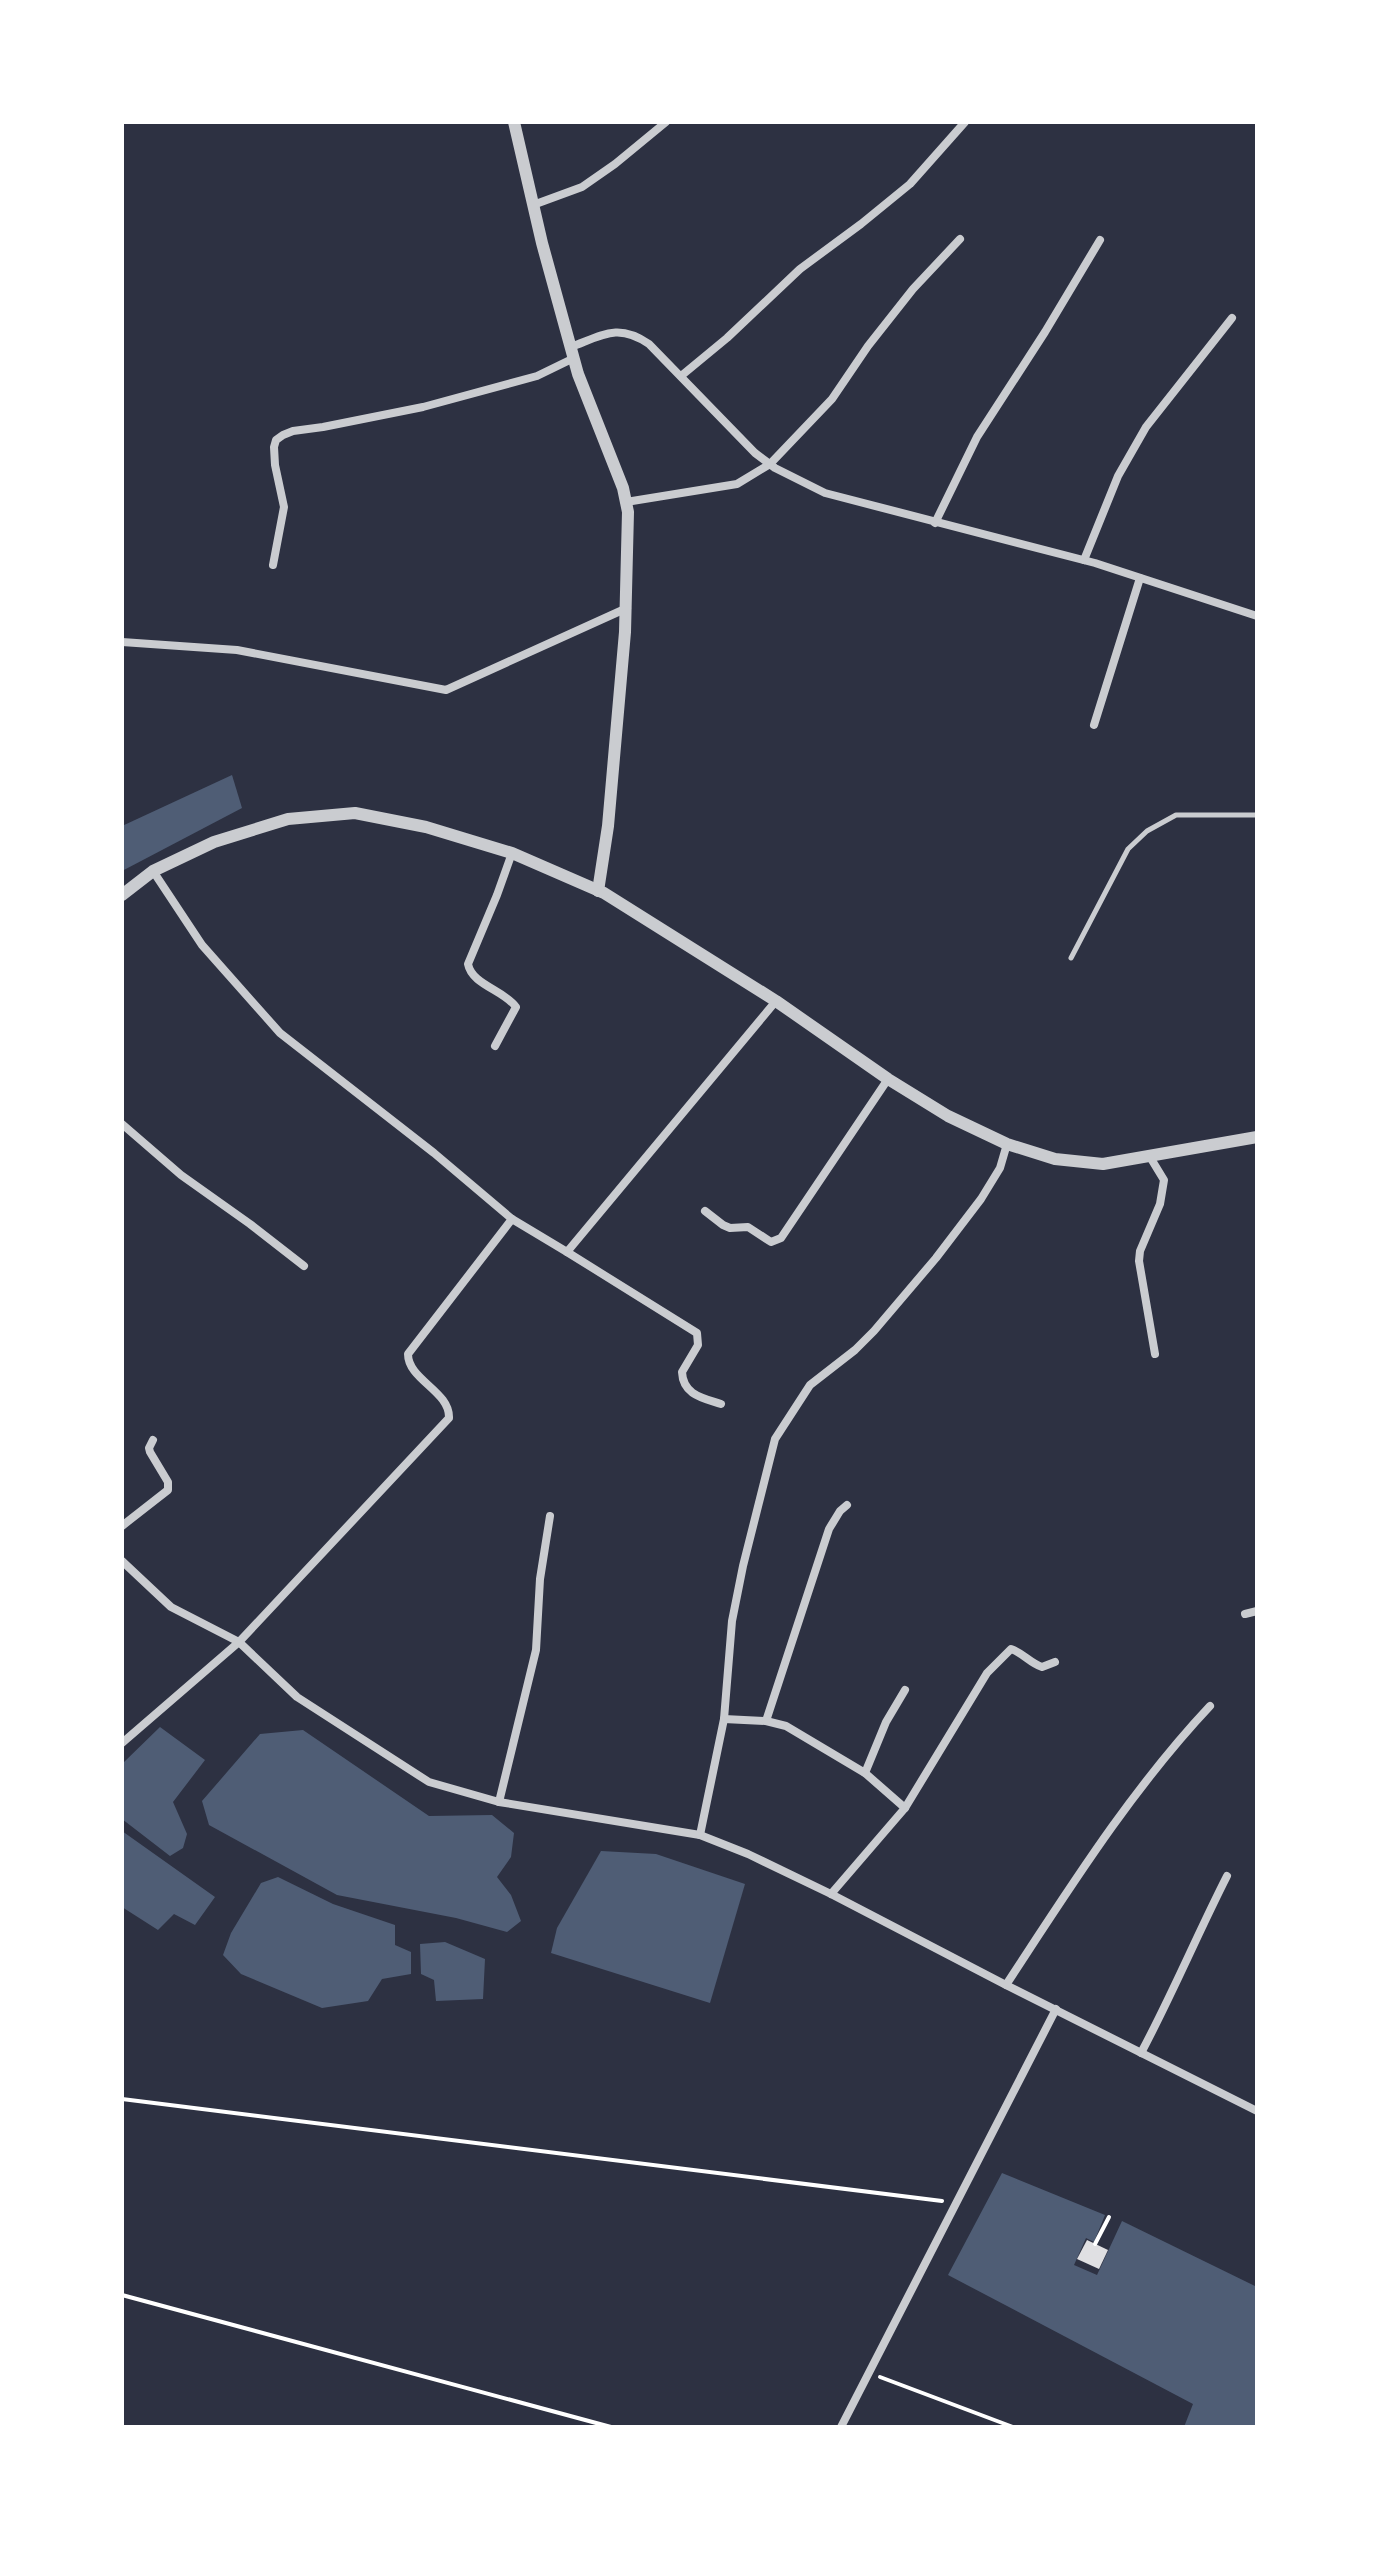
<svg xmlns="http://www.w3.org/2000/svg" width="1379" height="2549" viewBox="0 0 1379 2549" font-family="Signika,sans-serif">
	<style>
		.water { fill: #4f5d75 }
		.building { fill: #e0e0e3 }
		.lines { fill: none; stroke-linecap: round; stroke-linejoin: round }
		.path { stroke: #fff; stroke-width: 4 }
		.service { stroke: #caccd0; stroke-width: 5 }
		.minor { stroke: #caccd0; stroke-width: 8 }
		.tertiary { stroke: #caccd0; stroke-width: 12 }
	</style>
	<rect width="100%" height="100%" fill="#2d3142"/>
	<!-- water -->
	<g class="water">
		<polygon points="232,775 242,808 122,871 122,826"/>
		<polygon points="160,1727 205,1760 173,1802 187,1834 183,1848 170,1856 122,1819 122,1764"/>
		<polygon points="303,1730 429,1816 492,1815 514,1833 511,1857 497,1877 511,1895 521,1921 507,1932 456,1918 337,1895 209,1825 202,1801 260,1734"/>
		<polygon points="122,1831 215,1897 195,1925 174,1914 158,1930 122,1907"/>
		<polygon points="601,1851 656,1854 745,1884 710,2003 551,1953 557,1928"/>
		<polygon points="278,1877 333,1904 395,1925 395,1945 411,1952 411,1974 382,1979 368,2001 322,2008 241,1974 223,1955 231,1933 261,1883"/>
		<polygon points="445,1942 485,1959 483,1999 436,2001 434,1980 421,1974 420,1944"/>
		<polygon points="1002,2173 1105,2215 1094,2242 1086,2238 1074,2265 1097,2275 1122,2221 1257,2287 1257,2427 1184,2427 1193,2404 948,2275"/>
	</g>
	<!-- building -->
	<polygon class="building" points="1087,2240 1108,2250 1099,2269 1077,2259"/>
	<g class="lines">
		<!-- path -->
		<g class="path">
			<polyline points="122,2099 942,2201"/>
			<polyline points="1095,2244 1109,2217"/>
			<polyline points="122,2295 611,2427"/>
			<polyline points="880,2377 1013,2427"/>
		</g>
		<!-- service -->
		<polyline class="service" points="1071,958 1128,849 1147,831 1176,815 1257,815"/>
		<!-- minor -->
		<g class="minor">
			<polyline points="533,205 582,187 615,164 666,122"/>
			<path d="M571 347C603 335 618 323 649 344L755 453 775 468 825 493 1095 563 1257 616"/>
			<polyline points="681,376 727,338 800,269 861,224 910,184 965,122"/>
			<polyline points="626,502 737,484 770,464 832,399 868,346 913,289 960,239"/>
			<polyline points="935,523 977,437 1045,332 1100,240"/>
			<polyline points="1084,560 1118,476 1146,427 1232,318"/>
			<polyline points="273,565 284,507 275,465 274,447 276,440 283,435 293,431 323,427 423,407 537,376 574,358"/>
			<polyline points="122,642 237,650 446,690 627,608"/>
			<polyline points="1094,725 1140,578"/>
			<polyline points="153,871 202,945 280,1033 434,1153 512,1219 567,1252 776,1001"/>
			<path d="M495 1046 516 1007C504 990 472 985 468 964L497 895 512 853"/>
			<polyline points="122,1124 181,1175 250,1224 304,1266"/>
			<polyline points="1150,1157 1164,1180 1160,1204 1140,1251 1139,1261 1155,1354"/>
			<polyline points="705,1211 723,1225 730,1228 748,1227 771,1242 781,1238 888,1079"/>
			<path d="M567 1252 697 1333 698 1345 682 1372C683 1395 703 1398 721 1404"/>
			<polyline points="122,1526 168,1490 168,1482 150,1452 149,1448 153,1440"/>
			<polyline points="122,1561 171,1607 239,1642 297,1697 429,1782 499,1802 700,1835 748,1854 831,1894 1006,1985 1257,2111"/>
			<polyline points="1245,1614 1257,1611"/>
			<polyline points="724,1719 766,1721 786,1726 865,1773 905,1808"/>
			<polyline points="766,1721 829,1529 840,1511 847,1505"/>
			<path d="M122 1743 239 1642 449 1418C450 1391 408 1380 408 1354L512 1219"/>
			<polyline points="865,1773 886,1722 905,1690"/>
			<polyline points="499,1802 536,1650 540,1579 550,1516"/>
			<polyline points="700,1835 724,1719 732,1621 743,1566 775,1439 810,1385 855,1350 874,1331 936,1258 981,1199 1000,1168 1007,1144"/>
			<path d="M831 1894 905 1808 987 1673 1011 1649C1023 1653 1030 1663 1042 1667L1055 1662"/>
			<path d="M1006 1985C1069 1889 1131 1790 1210 1706"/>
			<path d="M1141 2053C1172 1995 1197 1935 1227 1876"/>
			<polyline points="841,2427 1056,2009"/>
		</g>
		<!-- tertiary -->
		<g class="tertiary">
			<polyline points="514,122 542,243 578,374 623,488 628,512 625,632 608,826 598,891"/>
			<polyline points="122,895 153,871 214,842 288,819 355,813 426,827 512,853 604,893 776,1001 888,1079 948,1116 1007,1144 1055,1159 1103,1164 1257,1137"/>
		</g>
	</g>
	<!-- border -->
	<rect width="1379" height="2549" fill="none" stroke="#ffffff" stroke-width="248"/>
</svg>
